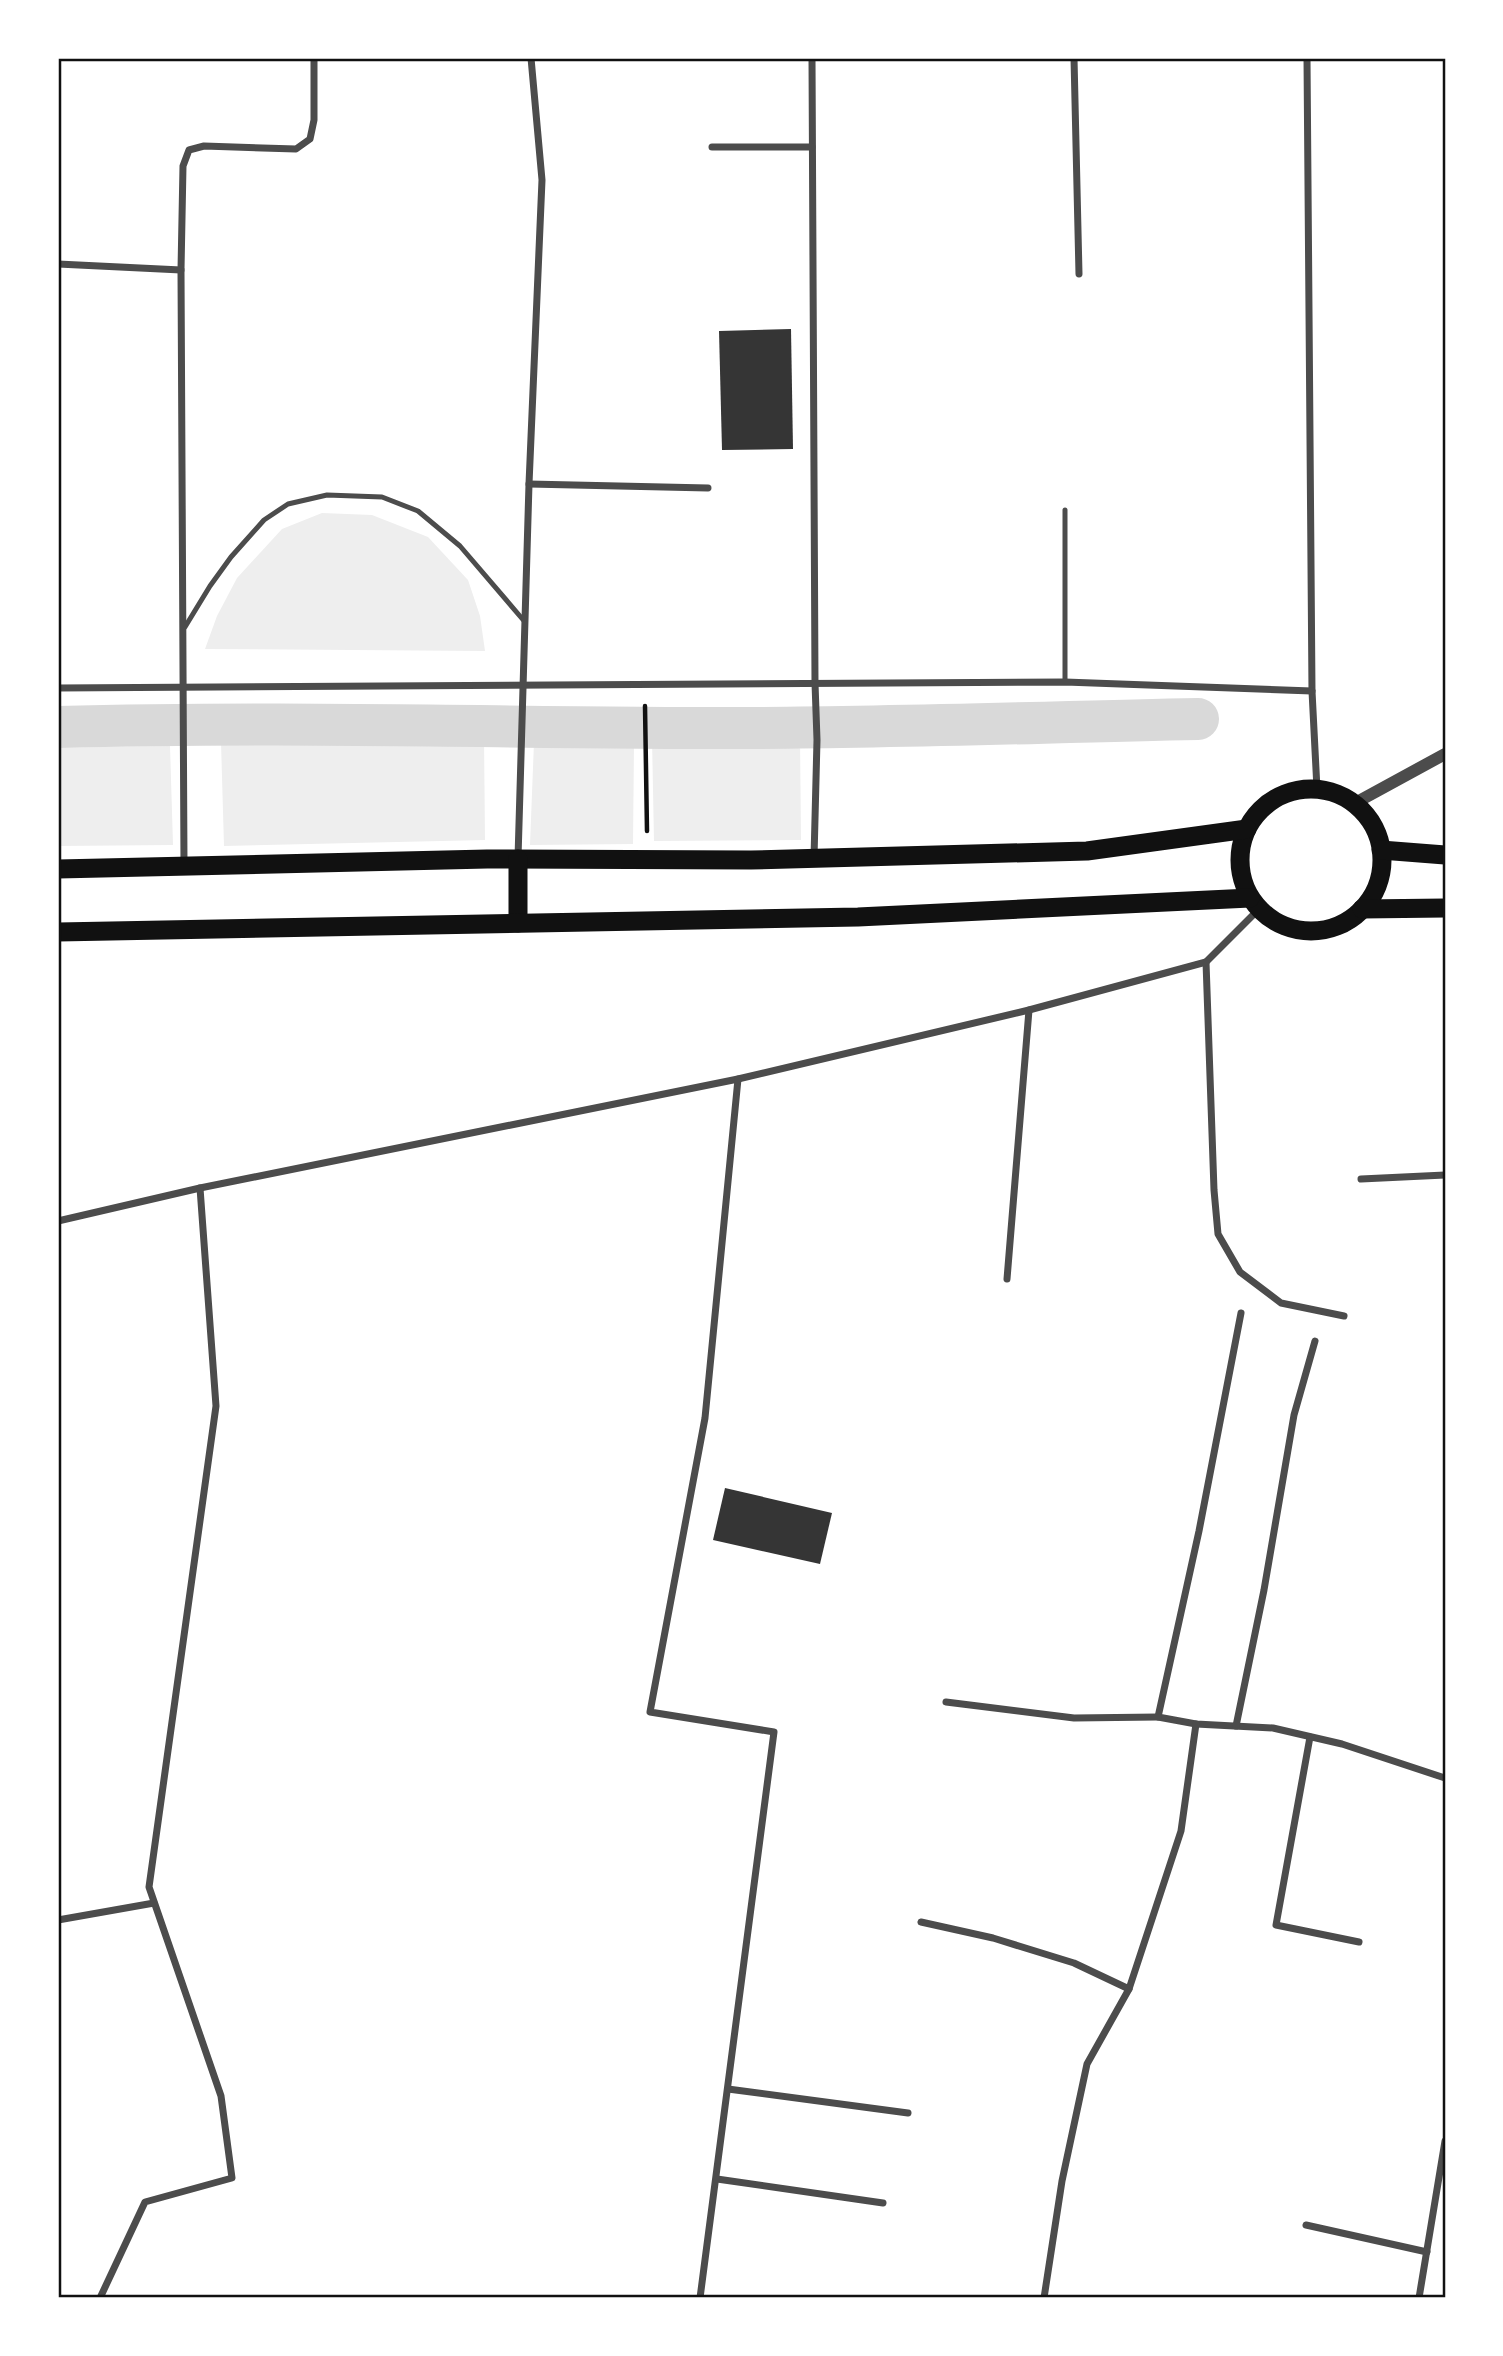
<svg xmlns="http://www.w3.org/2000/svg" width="1503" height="2356" viewBox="0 0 1503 2356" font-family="Karla,sans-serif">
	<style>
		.green { fill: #eee }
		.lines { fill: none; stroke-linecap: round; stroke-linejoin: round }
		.canal { stroke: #d9d9d9; stroke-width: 42 }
		.building { fill: #353535 }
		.path { stroke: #111; stroke-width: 4.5 }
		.service { stroke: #4c4c4c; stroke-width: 5 }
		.minor { stroke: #4c4c4c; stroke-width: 7 }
		.tertiary { stroke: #4c4c4c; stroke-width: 12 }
		.trunk { stroke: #111; stroke-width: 19 }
		.neatline { fill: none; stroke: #111; stroke-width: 2.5 }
	</style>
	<rect width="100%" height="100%" fill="#fff"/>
	<!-- green -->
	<g class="green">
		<polygon points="322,513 372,515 428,537 468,580 480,616 485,651 205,649 217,616 237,578 282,529"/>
		<polygon points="484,738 485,840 224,846 221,742"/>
		<polygon points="652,738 800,738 801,840 654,841"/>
		<polygon points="534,742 634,744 633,844 530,845"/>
		<polygon points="170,746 173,845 58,846 58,747"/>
	</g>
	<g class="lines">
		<!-- canal -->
		<path class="canal" d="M58 727C283 721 509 728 734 728 889 728 1044 722 1198 719"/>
	</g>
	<!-- building -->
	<g class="building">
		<polygon points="791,329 793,449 722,450 719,331"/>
		<polygon points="725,1488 832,1513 820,1564 713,1540"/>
	</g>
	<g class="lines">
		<!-- path -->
		<polyline class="path" points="645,706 647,831"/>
		<!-- service -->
		<g class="service">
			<polyline points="185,627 210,586 231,557 264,520 288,504 327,495 382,497 418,511 460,546 525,622"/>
			<polyline points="1065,682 1065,510"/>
		</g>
		<!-- minor -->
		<g class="minor">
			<polyline points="812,58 815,683 817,740 814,858"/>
			<polyline points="1074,58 1079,274"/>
			<polyline points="1307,58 1312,691 1317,789"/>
			<polyline points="712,147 812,147"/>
			<polyline points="58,264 181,270"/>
			<polyline points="529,484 708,488"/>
			<polyline points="58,688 1065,682 1312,691"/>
			<polyline points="518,858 529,484 542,180 531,58"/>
			<polyline points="184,865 181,270 183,166 189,150 204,146 296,149 310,139 314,120 314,58"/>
			<polyline points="1206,962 1214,1190 1218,1234 1240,1272 1281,1303 1344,1316"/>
			<polyline points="1361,1179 1445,1175"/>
			<polyline points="58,1221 200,1188 738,1079 1029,1010 1206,962 1259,909"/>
			<polyline points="1007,1279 1029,1010"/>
			<polyline points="1241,1313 1199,1531 1158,1717 1196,1724 1273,1728 1342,1744 1445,1778"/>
			<polyline points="946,1702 1074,1718 1158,1717"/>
			<polyline points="1236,1726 1264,1590 1294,1415 1315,1341"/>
			<polyline points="1310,1737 1276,1925 1359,1942"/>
			<polyline points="58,1920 154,1903"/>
			<polyline points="921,1922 993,1938 1074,1963 1129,1989"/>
			<polyline points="728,2089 908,2113"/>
			<polyline points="717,2179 883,2203"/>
			<polyline points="1306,2225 1427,2252"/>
			<polyline points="100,2298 145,2202 232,2178 221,2096 149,1887 216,1406 200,1188"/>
			<polyline points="700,2298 774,1732 650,1712 705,1418 738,1079"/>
			<polyline points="1044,2298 1062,2181 1087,2064 1129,1989 1181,1831 1196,1724"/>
			<polyline points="1419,2298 1445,2141"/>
		</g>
		<!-- tertiary -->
		<polyline class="tertiary" points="1357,802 1445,754"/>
		<!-- trunk -->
		<g class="trunk">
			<circle cx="1311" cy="860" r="71"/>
			<polyline points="1381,850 1445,855"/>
			<polyline points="58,869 487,859 751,860 1087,851 1247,829"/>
			<polyline points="1362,909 1445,908"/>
			<polyline points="518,923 518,859"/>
			<polyline points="58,932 858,917 1250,898"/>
		</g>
	</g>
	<!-- border -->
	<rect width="1503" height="2356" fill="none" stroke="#ffffff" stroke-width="119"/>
	<rect x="60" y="60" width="1384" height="2236" class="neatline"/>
</svg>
